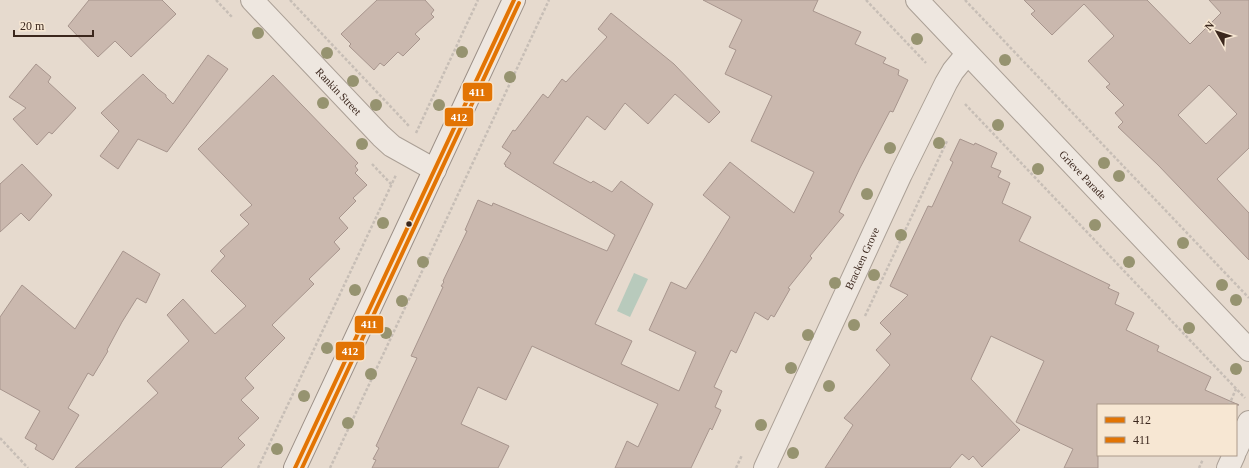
<svg xmlns="http://www.w3.org/2000/svg" width="1249" height="468" viewBox="0 0 1249 468" font-family="Georgia,serif">
	<style>
		.water { fill: #b8cabc }
		.building { fill: #cab8ae; stroke: #a7958d; fill-rule: evenodd }
		.lines { fill: none; stroke-linecap: round; stroke-linejoin: round }
		.street-casing { stroke: #aba096; stroke-width: 24 }
		.secondary-casing { stroke: #9b8f86; stroke-width: 24 }
		.path { stroke: #c7beb6; stroke-width: 2.5; stroke-dasharray: 3 2; stroke-linecap: butt }
		.street { stroke: #eee7e0; stroke-width: 22 }
		.secondary { stroke: #eee7e0; stroke-width: 22 }
		.bus-1-casing { stroke: #f7e7d3; stroke-width: 7 }
		.bus-2-casing { stroke: #f7e7d3; stroke-width: 7 }
		.bus-1 { stroke: #e27404; stroke-width: 4 }
		.bus-2 { stroke: #e27404; stroke-width: 4 }
		.tree { fill: #969370 }
		.bus-dot { fill: #3b271d; stroke: #f7e7d3; stroke-width: 1.5 }
		.labels { text-anchor: middle; stroke-width: 3; stroke-linejoin: round; paint-order: stroke }
		.street-label { font-size: 11px; fill: #3b271d; stroke: #f7e7d3 }
		.line-badge { stroke: #f7e7d3; stroke-width: 1.5 }
		.badge-label { font-size: 11px; text-anchor: middle; font-weight: bold; fill: #fff }
	</style>
	<rect width="100%" height="100%" fill="#e6dace"/>
	<!-- water -->
	<polygon class="water" points="634,273 648,279 630,317 617,311"/>
	<!-- building -->
	<g class="building">
		<polygon points="89,0 162,0 176,14 131,57 115,41 98,57 68,26"/>
		<polygon points="377,0 425,0 434,10 431,14 434,17 415,34 420,39 403,56 398,52 384,66 380,63 374,70 349,46 351,44 341,34"/>
		<polygon points="703,0 818,0 813,11 861,32 855,44 886,58 883,63 899,70 898,75 908,80 893,112 890,111 860,168 839,212 844,215 810,256 812,258 788,288 790,289 774,317 771,315 768,320 755,312 736,353 731,350 714,387 722,391 715,407 721,410 712,430 710,428 691,468 615,468 627,441 638,447 658,404 532,346 506,400 478,387 461,424 509,446 498,468 372,468 376,460 373,459 379,448 376,446 417,358 411,356 443,287 441,286 444,282 443,281 467,231 465,230 478,200 492,206 493,203 607,251 615,235 505,166 506,165 504,164 511,153 502,147 513,130 515,131 543,94 548,98 562,79 566,82 607,37 598,29 611,13 674,64 720,112 709,123 675,94 648,124 625,103 605,130 587,116 553,163 591,183 593,181 612,192 621,181 653,204 595,324 632,341 621,364 679,391 696,352 649,330 671,282 686,289 730,217 703,195 730,162 794,213 814,172 751,141 772,96 725,74 736,50 729,47 742,20"/>
		<path d="M1024 0H1147L1190 44 1221 13 1209 0H1249V148L1217 179 1249 213V260L1158 165 1118 127 1123 122 1115 113 1124 105 1106 87 1110 84 1088 61 1114 36 1084 4 1052 35 1031 14 1035 11ZM1209 85 1237 114 1206 144 1178 115Z"/>
		<polygon points="208,55 228,69 167,152 138,139 118,169 100,156 119,131 101,113 143,74 158,89 166,95 166,97 173,104"/>
		<polygon points="36,64 51,77 48,82 76,108 52,134 49,132 37,145 13,119 26,108 9,97"/>
		<polygon points="273,75 358,163 355,166 358,170 355,173 367,185 353,198 356,201 339,218 348,228 334,242 340,249 309,279 314,284 272,325 285,338 245,378 254,388 241,400 259,418 238,438 245,445 221,468 75,468 158,393 147,381 189,341 167,315 183,299 215,334 246,306 211,271 225,256 220,251 249,224 240,215 252,205 198,149"/>
		<polygon points="960,139 974,145 975,143 997,153 991,167 1001,171 998,177 1010,183 1002,203 1031,217 1019,241 1110,285 1108,288 1119,293 1115,304 1134,313 1126,330 1159,346 1157,351 1211,377 1205,390 1239,405 1098,405 1098,468 1064,468 1073,449 1016,422 1044,361 991,336 971,379 1020,430 982,467 973,456 969,460 962,454 950,468 825,468 853,425 844,418 890,365 876,350 891,334 880,323 908,295 890,286 928,206 932,207 953,162 950,160"/>
		<polygon points="22,164 52,195 29,221 21,213 0,232 0,184"/>
		<polygon points="123,251 160,274 146,303 137,298 122,322 107,350 108,351 93,376 88,373 68,408 79,415 53,460 35,449 37,445 25,438 40,411 0,389 0,317 22,285 75,329"/>
	</g>
	<g class="lines">
		<!-- street casing -->
		<g class="street-casing">
			<g id="street">
				<path id="s1" d="M252 0 381 136 392 146 435 170"/>
				<path id="s2" d="M917 0 1249 350"/>
				<polyline points="1236,450 1249,422"/>
				<path id="s3" d="M765 468 901 174 946 83 953 71 967 54"/>
				<polyline points="1228,468 1234,455"/>
			</g>
		</g>
		<!-- secondary casing -->
		<g class="secondary-casing">
			<polyline id="secondary" points="295,468 514,0"/>
		</g>
		<!-- path -->
		<g class="path">
			<polyline points="216,0 232,17"/>
			<polyline points="290,0 409,126"/>
			<polyline points="866,0 926,63"/>
			<polyline points="965,0 1249,298"/>
			<polyline points="965,104 1245,398"/>
			<polyline points="416,133 478,0"/>
			<polyline points="372,164 392,185"/>
			<polyline points="865,316 947,141"/>
			<polyline points="1229,405 1236,389"/>
			<polyline points="0,438 28,468"/>
			<polyline points="258,468 396,175"/>
			<polyline points="330,468 549,0"/>
			<polyline points="736,468 742,455"/>
			<polyline points="1199,468 1203,459"/>
		</g>
		<!-- street -->
		<use href="#street" class="street"/>
		<!-- secondary -->
		<use href="#secondary" class="secondary"/>
		<!-- bus-1 casing -->
		<g class="bus-1-casing">
			<polyline id="bus-1" points="295,468 514,0"/>
		</g>
		<!-- bus-2 casing -->
		<g class="bus-2-casing">
			<polyline id="bus-2" points="302,468 519,3"/>
		</g>
		<!-- bus-1 -->
		<use href="#bus-1" class="bus-1"/>
		<!-- bus-2 -->
		<use href="#bus-2" class="bus-2"/>
	</g>
	<!-- trees -->
	<g class="tree">
		<circle cx="258" cy="33" r="6"/>
		<circle cx="917" cy="39" r="6"/>
		<circle cx="462" cy="52" r="6"/>
		<circle cx="327" cy="53" r="6"/>
		<circle cx="1005" cy="60" r="6"/>
		<circle cx="510" cy="77" r="6"/>
		<circle cx="353" cy="81" r="6"/>
		<circle cx="323" cy="103" r="6"/>
		<circle cx="376" cy="105" r="6"/>
		<circle cx="439" cy="105" r="6"/>
		<circle cx="998" cy="125" r="6"/>
		<circle cx="939" cy="143" r="6"/>
		<circle cx="362" cy="144" r="6"/>
		<circle cx="890" cy="148" r="6"/>
		<circle cx="1104" cy="163" r="6"/>
		<circle cx="1038" cy="169" r="6"/>
		<circle cx="1119" cy="176" r="6"/>
		<circle cx="867" cy="194" r="6"/>
		<circle cx="383" cy="223" r="6"/>
		<circle cx="1095" cy="225" r="6"/>
		<circle cx="901" cy="235" r="6"/>
		<circle cx="1183" cy="243" r="6"/>
		<circle cx="423" cy="262" r="6"/>
		<circle cx="1129" cy="262" r="6"/>
		<circle cx="874" cy="275" r="6"/>
		<circle cx="835" cy="283" r="6"/>
		<circle cx="1222" cy="285" r="6"/>
		<circle cx="355" cy="290" r="6"/>
		<circle cx="1236" cy="300" r="6"/>
		<circle cx="402" cy="301" r="6"/>
		<circle cx="854" cy="325" r="6"/>
		<circle cx="1189" cy="328" r="6"/>
		<circle cx="386" cy="333" r="6"/>
		<circle cx="808" cy="335" r="6"/>
		<circle cx="327" cy="348" r="6"/>
		<circle cx="791" cy="368" r="6"/>
		<circle cx="1236" cy="369" r="6"/>
		<circle cx="371" cy="374" r="6"/>
		<circle cx="829" cy="386" r="6"/>
		<circle cx="304" cy="396" r="6"/>
		<circle cx="348" cy="423" r="6"/>
		<circle cx="761" cy="425" r="6"/>
		<circle cx="277" cy="449" r="6"/>
		<circle cx="793" cy="453" r="6"/>
	</g>
	<!-- markers -->
	<circle class="bus-dot" cx="409" cy="224" r="3.5"/>
	<g class="labels">
		<!-- street labels -->
		<g class="street-label">
			<text dy="4" stroke="none"><textPath href="#s1" startOffset="126">Rankin Street</textPath></text>
			<text dy="4" stroke="none"><textPath href="#s2" startOffset="241">Grieve Parade</textPath></text>
			<text dy="4" stroke="none"><textPath href="#s3" startOffset="231">Bracken Grove</textPath></text>
		</g>
	</g>
	<g class="line-badge">
		<rect x="462" y="82" width="31" height="20" rx="4" fill="#e27404"/>
		<rect x="444" y="107" width="30" height="20" rx="4" fill="#e27404"/>
		<rect x="354" y="315" width="30" height="19" rx="4" fill="#e27404"/>
		<rect x="335" y="341" width="30" height="20" rx="4" fill="#e27404"/>
	</g>
	<g class="badge-label">
		<text x="477" y="96">411</text>
		<text x="459" y="121">412</text>
		<text x="369" y="328">411</text>
		<text x="350" y="355">412</text>
	</g>
	<!-- legend -->
	<rect x="1097" y="404" width="140" height="52" fill="#f7e7d3" stroke="#ac9a8a"/>
	<rect x="1105" y="417" width="20" height="6" fill="#e27404" stroke="#ac9a8a"/>
	<text x="1133" y="424" font-size="12" fill="#3b271d">412</text>
	<rect x="1105" y="437" width="20" height="6" fill="#e27404" stroke="#ac9a8a"/>
	<text x="1133" y="444" font-size="12" fill="#3b271d">411</text>
	<!-- north arrow -->
	<g transform="translate(1217 32) rotate(309)" stroke="#f7e7d3" stroke-width="3" paint-order="stroke">
	<path d="M0-3L7 15L0 10L-7 15Z" fill="#3b271d"/>
	<text y="-6" font-size="11" font-weight="bold" text-anchor="middle" fill="#3b271d">N</text>
	</g>
	<!-- scale -->
	<path d="M14 30v6h79v-6" fill="none" stroke="#3b271d" stroke-width="2"/>
	<text x="20" y="30" font-size="12" fill="#3b271d" stroke="#f7e7d3" stroke-width="3" paint-order="stroke">20 m</text>
</svg>
